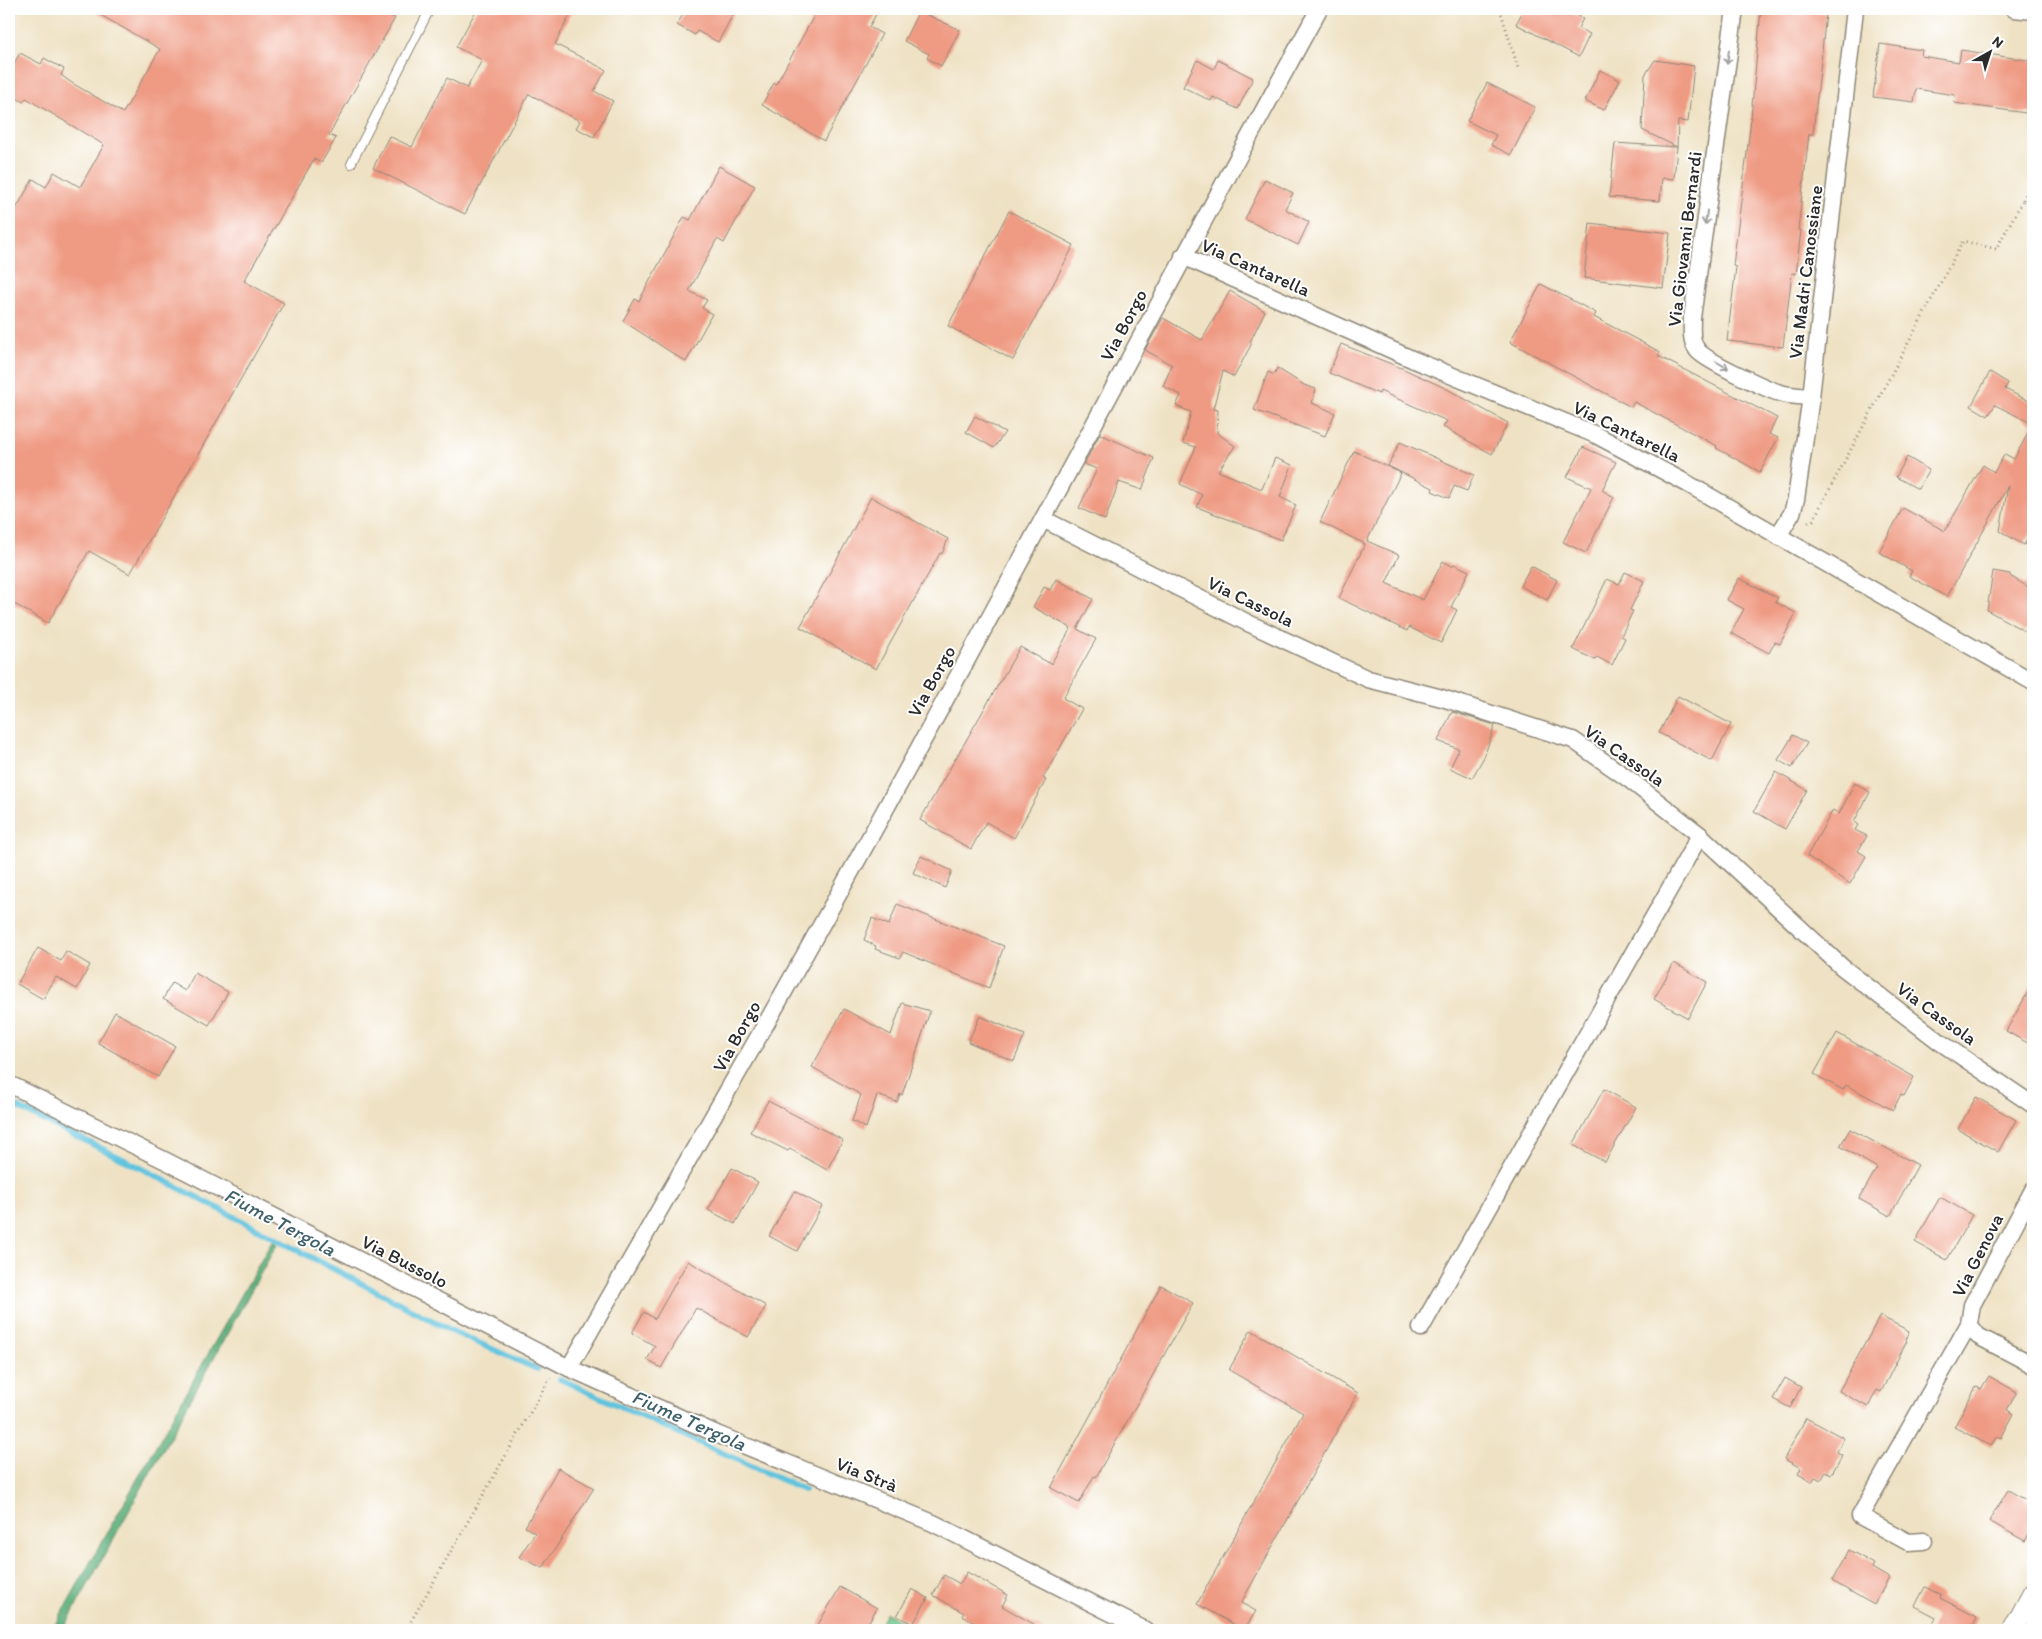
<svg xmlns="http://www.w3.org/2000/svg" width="2042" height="1639" viewBox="0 0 2042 1639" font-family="Itim,sans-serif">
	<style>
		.green { fill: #72ca90; stroke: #4e7a5e }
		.forest { fill: #5dae7a; stroke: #446c52 }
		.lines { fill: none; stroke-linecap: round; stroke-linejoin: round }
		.stream { stroke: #60c3de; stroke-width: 6 }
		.building { fill: #ef9a82 }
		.service-casing { stroke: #8d8678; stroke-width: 10 }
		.minor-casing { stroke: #8d8678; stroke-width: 19 }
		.tertiary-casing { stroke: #8d8678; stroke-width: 22 }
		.path { stroke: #8d8678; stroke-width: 3; stroke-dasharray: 1 4; stroke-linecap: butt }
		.service { stroke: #fff; stroke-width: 8 }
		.minor { stroke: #fff; stroke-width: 16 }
		.tertiary { stroke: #fff; stroke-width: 20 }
		.oneway { stroke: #a0a0a0 }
		.labels { text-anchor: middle; stroke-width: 4; stroke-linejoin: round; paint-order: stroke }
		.street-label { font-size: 19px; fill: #2b2b2b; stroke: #fff }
		.water-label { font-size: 20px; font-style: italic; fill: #3e606a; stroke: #fff }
	</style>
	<rect width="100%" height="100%" fill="#fff"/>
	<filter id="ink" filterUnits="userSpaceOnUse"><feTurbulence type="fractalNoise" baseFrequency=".02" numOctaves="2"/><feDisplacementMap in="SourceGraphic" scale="10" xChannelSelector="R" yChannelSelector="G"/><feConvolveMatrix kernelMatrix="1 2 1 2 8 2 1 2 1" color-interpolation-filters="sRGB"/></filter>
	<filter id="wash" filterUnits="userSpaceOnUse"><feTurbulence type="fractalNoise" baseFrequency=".0096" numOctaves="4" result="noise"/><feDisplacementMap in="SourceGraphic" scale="20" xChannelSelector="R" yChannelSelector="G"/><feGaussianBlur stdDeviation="1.12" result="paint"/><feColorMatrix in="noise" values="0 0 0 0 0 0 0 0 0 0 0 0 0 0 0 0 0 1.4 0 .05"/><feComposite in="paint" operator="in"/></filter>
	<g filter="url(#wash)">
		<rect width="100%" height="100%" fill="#efe2c4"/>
		<!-- green -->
		<polygon class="green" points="886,1613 917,1630 877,1630"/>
		<!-- forest -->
		<polygon class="forest" points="272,1241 277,1244 63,1630 52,1630"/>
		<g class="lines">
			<!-- stream -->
			<g class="stream">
				<polyline points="9,1103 139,1167 454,1332 537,1369"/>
				<polyline points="560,1379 804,1490"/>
			</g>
		</g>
		<g id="blocks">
			<!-- building -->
			<g class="building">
				<polygon points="90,9 378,9 395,18 329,135 336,138 321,163 314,159 244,281 284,303 130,574 89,551 48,623 9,601 9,221 33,179 46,187 54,172 80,187 104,145 26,98 23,102 9,93 9,72 20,53 41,64 44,58 64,69 61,75 72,83 123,113 160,49"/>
				<polygon points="477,9 573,9 555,44 606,70 594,91 613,101 594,137 576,128 580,121 529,94 465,214 373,168 389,136 412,147 447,78 467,88 482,60 456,47"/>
				<polygon points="686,9 736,9 718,42 697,31 695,35 677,25"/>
				<polygon points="818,9 879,9 869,27 882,34 824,141 762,105 774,83 776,84"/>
				<polygon points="1524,9 1564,9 1583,19 1578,28 1590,34 1579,57 1516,24"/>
				<polygon points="1761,9 1785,9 1826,14 1813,134 1809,134 1798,230 1801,230 1796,274 1792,273 1783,347 1727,341 1736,267 1733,266 1750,128"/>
				<polygon points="919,11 960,30 941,66 927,58 929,54 904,41"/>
				<polygon points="1880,44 1922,50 1921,56 1959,62 1961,50 2033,61 2033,114 1954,103 1955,95 1916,89 1914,102 1873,97"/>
				<polygon points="1197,60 1214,69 1218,60 1253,78 1238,109 1213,97 1211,101 1183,87"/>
				<polygon points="1655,60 1694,66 1688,122 1678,121 1677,147 1642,130 1645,75"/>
				<polygon points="1600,70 1620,80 1604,110 1585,101"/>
				<polygon points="1487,83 1535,107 1511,155 1491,145 1496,135 1467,121"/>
				<polygon points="1615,143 1677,147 1674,179 1662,178 1660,201 1609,197"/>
				<polygon points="719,166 755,186 724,243 717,239 689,291 707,300 702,308 712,314 686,362 623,321 635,299 639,301 684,217 690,220"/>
				<polygon points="1265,179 1293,193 1285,209 1309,222 1298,245 1245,219"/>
				<polygon points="1009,211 1074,245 1013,360 948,326"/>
				<polygon points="1590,223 1670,233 1663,288 1584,278"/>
				<polygon points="1541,284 1596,313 1594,317 1660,352 1658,356 1777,418 1769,434 1778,438 1760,472 1716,448 1717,446 1634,402 1631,407 1510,342"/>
				<polygon points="1230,291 1265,311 1250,342 1252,343 1234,377 1223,371 1213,409 1218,410 1217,433 1235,446 1218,471 1262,489 1275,458 1292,465 1280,497 1296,505 1281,540 1197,507 1202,495 1180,484 1196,447 1183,443 1191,412 1176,406 1181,395 1163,386 1172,365 1145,350 1163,318 1202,340"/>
				<polygon points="1341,344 1404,369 1447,389 1508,423 1492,454 1443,427 1447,421 1380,391 1379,394 1329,373"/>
				<polygon points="1277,368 1304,385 1316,389 1312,403 1335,413 1325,436 1254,410 1268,372 1274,375"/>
				<polygon points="1990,372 2008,383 2005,389 2033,403 2033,529 2024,545 2000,531 2008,486 1947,597 1909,576 1912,571 1879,552 1903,508 1945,531 1983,465 1994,472 2005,454 2014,459 2033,424 1995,405 1988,416 1971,406"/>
				<polygon points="975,416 1005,432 994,448 966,432"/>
				<polygon points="1100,434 1154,458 1142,490 1119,482 1105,520 1079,508 1097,469 1084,464"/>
				<polygon points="1400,442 1474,475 1467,491 1454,486 1449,498 1432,491 1433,488 1388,466"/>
				<polygon points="1583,447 1616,462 1602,490 1614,497 1586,553 1563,542 1591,488 1567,477"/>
				<polygon points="1354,451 1401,473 1367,541 1399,555 1386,583 1423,600 1443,561 1452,566 1454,564 1469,571 1451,607 1457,610 1441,643 1409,627 1407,631 1339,598 1365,544 1320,522"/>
				<polygon points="1907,457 1929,470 1918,489 1896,477"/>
				<polygon points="871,497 948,539 942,554 940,553 876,669 800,627"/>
				<polygon points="1531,566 1557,580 1547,600 1520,586"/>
				<polygon points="1993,571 2010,574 2010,576 2033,590 2033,624 2024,631 1987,610"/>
				<polygon points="1625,572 1644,581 1630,610 1633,611 1621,636 1625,638 1612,665 1597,657 1595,660 1573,649 1607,579 1619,584"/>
				<polygon points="1739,578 1778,598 1775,602 1796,613 1780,644 1775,642 1769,653 1731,633 1744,609 1727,600"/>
				<polygon points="1056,579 1093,599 1077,629 1096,639 1063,698 1082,709 1043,778 1046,780 1014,838 986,822 971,849 920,820 1020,647 1051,664 1071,628 1033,607 1044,587 1050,590"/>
				<polygon points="1678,696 1731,724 1712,761 1659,733"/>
				<polygon points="1452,712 1495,725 1484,757 1472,778 1450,768 1459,749 1438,741"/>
				<polygon points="1793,735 1807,743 1792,768 1778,760"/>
				<polygon points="1776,772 1807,790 1785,829 1754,811"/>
				<polygon points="1855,783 1870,792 1854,822 1858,825 1855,830 1867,836 1858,851 1866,856 1850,884 1807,856 1833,810 1839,814"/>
				<polygon points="921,856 952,871 945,888 913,873"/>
				<polygon points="897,904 1004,946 989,988 903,952 900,958 875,949 876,946 864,940 872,918 889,925"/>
				<polygon points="38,948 61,961 66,951 90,965 77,989 56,977 43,999 17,984"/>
				<polygon points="1674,963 1707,982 1688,1018 1654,999"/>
				<polygon points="195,973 228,992 209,1025 163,999 172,983 185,991"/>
				<polygon points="2033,983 2033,1046 2006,1031"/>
				<polygon points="902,1003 930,1011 902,1095 900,1094 897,1102 877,1095 866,1128 852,1121 861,1095 812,1067 844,1009 891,1035"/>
				<polygon points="115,1012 175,1046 158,1077 98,1043"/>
				<polygon points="980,1016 1025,1035 1014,1061 968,1042"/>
				<polygon points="1837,1033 1914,1077 1904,1096 1901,1094 1893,1110 1846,1085 1843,1090 1814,1074"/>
				<polygon points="1604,1089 1636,1107 1605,1162 1573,1145"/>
				<polygon points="1976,1097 2016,1120 1998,1152 1958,1129"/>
				<polygon points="768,1101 843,1140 827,1170 790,1149 788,1151 750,1132"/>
				<polygon points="1850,1129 1918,1165 1890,1216 1859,1199 1877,1168 1840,1146"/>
				<polygon points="732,1168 758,1182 735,1224 708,1210"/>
				<polygon points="794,1191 822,1206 797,1251 769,1236"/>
				<polygon points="1940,1197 1972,1215 1947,1260 1915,1242"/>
				<polygon points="688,1261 766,1306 748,1337 696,1308 661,1368 647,1360 655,1346 632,1333 644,1312 655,1319"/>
				<polygon points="1161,1285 1193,1303 1096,1477 1094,1476 1079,1503 1051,1488"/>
				<polygon points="1880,1316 1909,1331 1905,1340 1907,1341 1881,1392 1877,1390 1868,1407 1839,1391"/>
				<polygon points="1251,1330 1358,1393 1241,1603 1256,1611 1244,1630 1197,1604 1303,1413 1229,1370"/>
				<polygon points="1989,1376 2017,1392 2007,1410 2014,1414 2001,1438 1997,1436 1991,1446 1954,1427 1976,1387 1981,1389"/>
				<polygon points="1785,1378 1801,1387 1790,1408 1773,1399"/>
				<polygon points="1806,1418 1844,1438 1837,1452 1842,1455 1831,1475 1826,1472 1821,1480 1815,1477 1812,1482 1798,1474 1801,1468 1784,1459"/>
				<polygon points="558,1468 594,1488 543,1568 519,1557 535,1533 525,1527"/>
				<polygon points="2008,1490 2033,1504 2033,1527 2025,1541 1989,1521"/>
				<polygon points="1849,1550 1874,1564 1872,1568 1889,1578 1874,1605 1832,1581"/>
				<polygon points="967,1572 1008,1595 1002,1606 1044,1630 987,1630 962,1616 964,1613 933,1595 944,1575 960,1584"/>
				<polygon points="840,1587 877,1608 864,1630 815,1630"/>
				<polygon points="1925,1587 1941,1595 1940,1598 1977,1617 1971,1630 1930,1630 1936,1617 1915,1606"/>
				<polygon points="912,1589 928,1598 913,1624 897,1616"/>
			</g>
		</g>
	</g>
	<g filter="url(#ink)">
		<use href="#blocks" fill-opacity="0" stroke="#8d8678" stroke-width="1"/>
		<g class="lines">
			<!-- service casing -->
			<g class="service-casing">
				<g id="service">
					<polyline points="9,11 10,9"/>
					<polyline points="351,164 430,9"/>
				</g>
			</g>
			<!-- minor casing -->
			<g class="minor-casing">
				<g id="minor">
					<path d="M1735 9 1692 318C1692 330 1690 341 1698 351 1707 361 1766 389 1780 393 1790 396 1800 396 1811 397"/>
					<polyline points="2014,9 2033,11"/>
					<polyline points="1183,256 1414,360 1596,435 1688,484 2033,682"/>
					<polyline points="1043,519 1248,623 1368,679 1442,698 1573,740 1630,780 1700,835 1842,967 1940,1042 2033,1105"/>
					<polyline points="1778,536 1792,513 1796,499 1811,397 1855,9"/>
					<polyline points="9,1084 166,1161 569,1368 719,1435 933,1523 1145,1630"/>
					<polyline points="2033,1190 1972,1305 1969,1324 1978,1336 2033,1365"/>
					<polyline points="1421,1328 1700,835"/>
					<path d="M569 1368C632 1257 696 1147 759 1036 951 697 1131 351 1319 9"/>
					<polyline points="1924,1541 1908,1542 1860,1516 1969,1324"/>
				</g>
			</g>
			<!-- tertiary casing -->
			<g class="tertiary-casing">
				<polyline id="tertiary" points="2013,1630 2033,1593"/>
			</g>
			<!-- path -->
			<g class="path">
				<polyline points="1500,9 1519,71"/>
				<polyline points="2023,200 2033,179"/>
				<polyline points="1808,522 1813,520 1963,241 1996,249 2023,200 2033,203"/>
				<polyline points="406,1630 550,1378"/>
			</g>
			<!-- service -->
			<use href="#service" class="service"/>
			<!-- minor -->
			<use href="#minor" class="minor"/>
			<!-- tertiary -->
			<use href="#tertiary" class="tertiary"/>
		</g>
		<!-- one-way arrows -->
		<defs><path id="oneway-shaft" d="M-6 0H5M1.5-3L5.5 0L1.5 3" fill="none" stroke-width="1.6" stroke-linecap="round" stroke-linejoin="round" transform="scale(1.25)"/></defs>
		<g class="oneway">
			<use href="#oneway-shaft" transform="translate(1728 57) rotate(98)"/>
			<use href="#oneway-shaft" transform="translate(1706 218) rotate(98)"/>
			<use href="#oneway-shaft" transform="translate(1722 365) rotate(30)"/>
		</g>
	</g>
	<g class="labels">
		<!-- street labels -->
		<g class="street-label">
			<text transform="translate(1684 239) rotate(-83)" y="7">Via Giovanni Bernardi</text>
			<text transform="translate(1256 267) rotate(24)" y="7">Via Cantarella</text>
			<text transform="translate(1805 272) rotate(-83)" y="7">Via Madri Canossiane</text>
			<text transform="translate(1123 325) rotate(-62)" y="7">Via Borgo</text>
			<text transform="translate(1627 431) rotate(26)" y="7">Via Cantarella</text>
			<text transform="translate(1251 601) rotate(26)" y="7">Via Cassola</text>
			<text transform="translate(931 681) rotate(-61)" y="7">Via Borgo</text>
			<text transform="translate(1625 755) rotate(35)" y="7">Via Cassola</text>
			<text transform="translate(1937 1013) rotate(36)" y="7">Via Cassola</text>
			<text transform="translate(736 1036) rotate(-61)" y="7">Via Borgo</text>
			<text transform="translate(1977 1255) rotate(-63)" y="7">Via Genova</text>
			<text transform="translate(405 1261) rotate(27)" y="7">Via Bussolo</text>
			<text transform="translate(867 1474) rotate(22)" y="7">Via Strà</text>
		</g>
		<!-- water labels -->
		<g class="water-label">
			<text transform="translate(280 1222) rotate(28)" y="7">Fiume Tergola</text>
			<text transform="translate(689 1420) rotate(24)" y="7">Fiume Tergola</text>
		</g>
	</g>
	<!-- margin -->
	<rect width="2042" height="1639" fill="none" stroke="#fff" stroke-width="30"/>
	<!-- north arrow -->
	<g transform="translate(1990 52) rotate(39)" stroke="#ffffff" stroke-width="4" paint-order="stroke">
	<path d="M0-4L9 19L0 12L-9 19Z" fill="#2b2b2b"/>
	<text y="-8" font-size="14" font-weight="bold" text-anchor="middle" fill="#2b2b2b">N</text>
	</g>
</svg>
